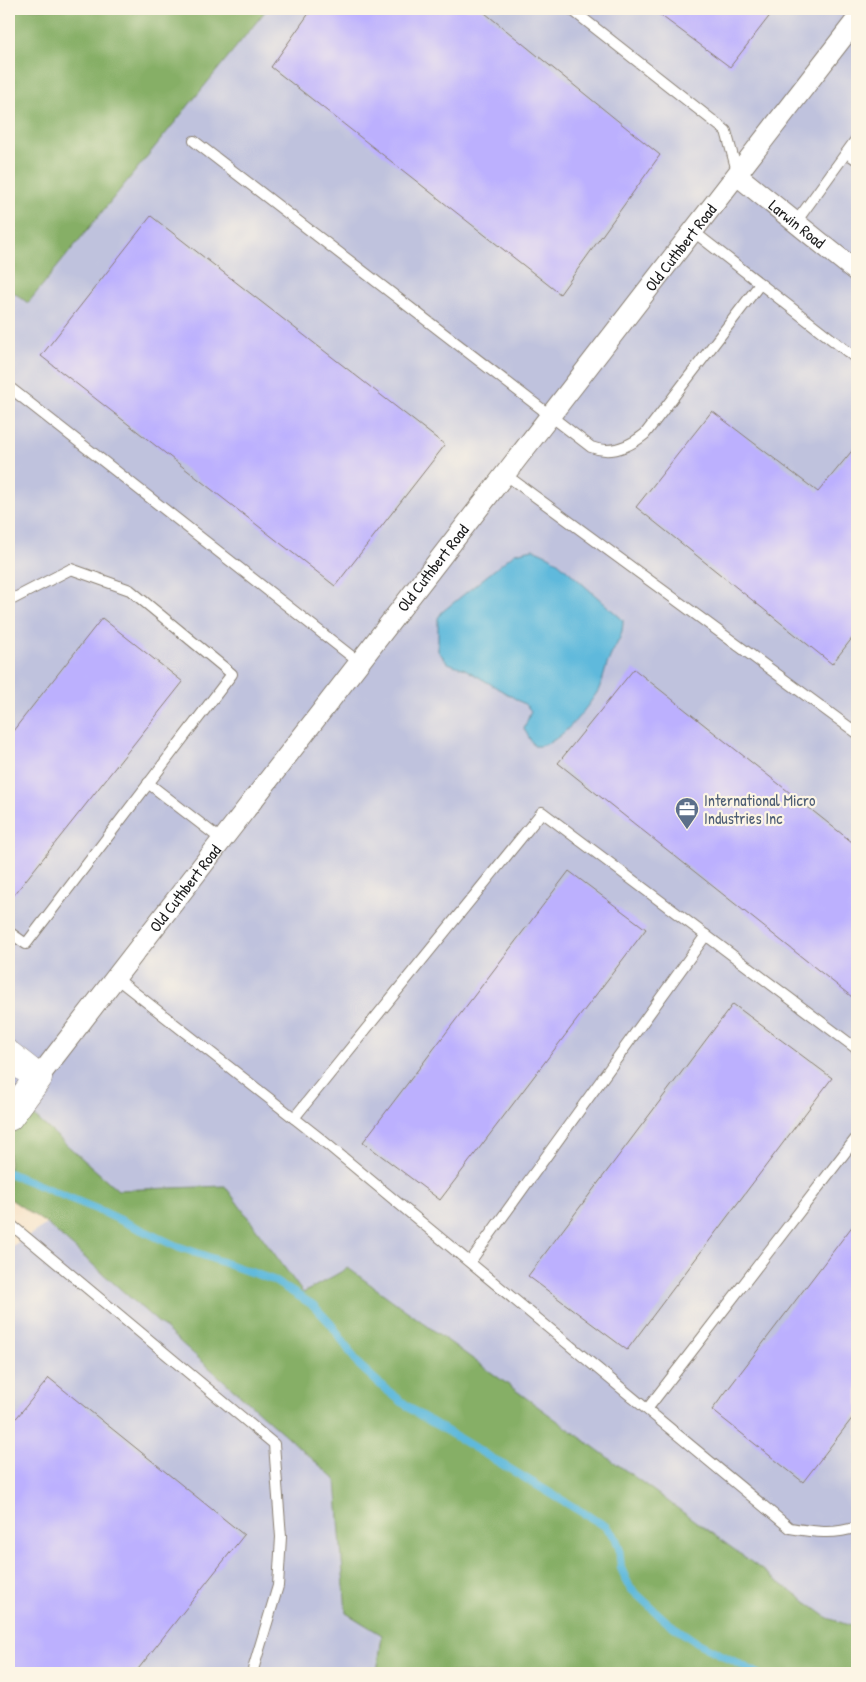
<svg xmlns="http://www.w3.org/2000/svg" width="866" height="1682" viewBox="0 0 866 1682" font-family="'Patrick Hand',sans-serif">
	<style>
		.industrial { fill: #bfc2dd }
		.forest { fill: #86af66; stroke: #516641 }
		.water { fill: #5eb9dc; stroke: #3d6a7c }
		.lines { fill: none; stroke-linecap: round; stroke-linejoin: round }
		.stream { stroke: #5eb9dc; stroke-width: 8 }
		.building { fill: #bcb0fe }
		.lane-casing { stroke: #897f72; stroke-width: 12 }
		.street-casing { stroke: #897f72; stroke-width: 22 }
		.secondary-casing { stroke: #897f72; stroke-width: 29 }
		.lane { stroke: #fff; stroke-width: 10 }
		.street { stroke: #fff; stroke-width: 20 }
		.secondary { stroke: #fff; stroke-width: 28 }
		.labels { text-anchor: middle; stroke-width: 4.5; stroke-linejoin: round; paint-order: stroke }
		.street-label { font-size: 16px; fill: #1c1c1c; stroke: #fcf5e5 }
		.service-label { font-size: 16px; fill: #4e5e75; stroke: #fcf5e5; text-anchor: start }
	</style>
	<rect width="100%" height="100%" fill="#fcf5e5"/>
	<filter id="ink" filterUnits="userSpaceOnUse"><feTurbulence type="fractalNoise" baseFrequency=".02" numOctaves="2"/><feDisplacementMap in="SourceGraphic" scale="10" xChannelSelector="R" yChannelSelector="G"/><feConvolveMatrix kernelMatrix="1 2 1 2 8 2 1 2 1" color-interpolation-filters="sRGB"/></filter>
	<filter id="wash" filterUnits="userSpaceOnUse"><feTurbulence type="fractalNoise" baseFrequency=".0096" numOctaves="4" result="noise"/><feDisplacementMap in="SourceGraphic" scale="20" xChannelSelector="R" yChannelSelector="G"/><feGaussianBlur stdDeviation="1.12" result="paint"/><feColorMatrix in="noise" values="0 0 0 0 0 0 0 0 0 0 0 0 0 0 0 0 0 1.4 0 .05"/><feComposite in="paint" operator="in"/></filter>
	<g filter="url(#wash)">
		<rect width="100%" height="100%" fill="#f6e2c7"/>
		<!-- industrial -->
		<g class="industrial">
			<polygon points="267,9 857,9 857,1628 828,1618 303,1293 225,1186 118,1190 9,1094 9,289 28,303"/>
			<polygon points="47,1224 336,1480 346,1613 382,1635 377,1673 9,1673 9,1248"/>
		</g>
		<!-- forest -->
		<g class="forest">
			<polygon points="9,9 267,9 28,303 9,289"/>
			<polygon points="9,1094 118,1190 225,1186 303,1293 348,1268 828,1618 857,1628 857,1673 377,1673 382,1635 346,1613 336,1480 47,1224 9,1198"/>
		</g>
		<!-- water -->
		<path class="water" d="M533 549 549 556 559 563 623 620C623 636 618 641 611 655 605 666 604 680 598 691 586 709 557 749 534 746L524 729 531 711 526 705 465 669 448 663 438 651V618L442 612 515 553Z"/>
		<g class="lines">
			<!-- stream -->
			<polyline class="stream" points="9,1173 101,1211 174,1245 273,1280 313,1305 331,1324 359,1365 383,1387 415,1412 605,1526 615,1537 619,1547 621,1568 630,1588 667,1622 696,1642 757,1673"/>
		</g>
		<g id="blocks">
			<!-- building -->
			<g class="building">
				<polygon points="312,9 480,9 660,155 560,294 271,67"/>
				<polygon points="652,9 775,9 730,67"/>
				<polygon points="151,216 445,445 335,586 41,356"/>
				<polygon points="712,411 818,492 856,446 857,447 857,632 832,664 636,507"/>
				<polygon points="102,618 183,682 14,895 9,891 9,736"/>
				<polygon points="634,669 857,846 857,1001 558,763"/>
				<polygon points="569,871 646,929 440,1200 363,1142"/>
				<polygon points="733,1004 832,1078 627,1350 528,1276"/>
				<polygon points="857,1220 857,1412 803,1482 712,1410"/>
				<polygon points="49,1378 244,1535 135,1673 9,1673 9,1427"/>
			</g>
		</g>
	</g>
	<g filter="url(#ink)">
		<use href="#blocks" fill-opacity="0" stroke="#897f72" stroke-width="1"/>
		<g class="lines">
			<!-- lane casing -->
			<g class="lane-casing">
				<g id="lane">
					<polyline points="571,9 726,131 738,175"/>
					<path d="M194 141 591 447C611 455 629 447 645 434L760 284"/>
					<polyline points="847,153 857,160"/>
					<polyline points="796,222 857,138"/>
					<polyline points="694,232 857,359"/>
					<polyline points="9,387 360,663"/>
					<polyline points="506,475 857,733"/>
					<polyline points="9,601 71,569 130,590 232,674 26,944 9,932"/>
					<polyline points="148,783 223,841"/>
					<path d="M116 978 322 1140 790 1528C814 1532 834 1535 857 1527"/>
					<polyline points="294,1118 542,812 857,1049"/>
					<polyline points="9,1223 274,1444 281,1537 278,1586 252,1673"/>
					<polyline points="470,1262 706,935"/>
					<polyline points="648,1408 857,1137"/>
				</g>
			</g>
			<!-- street casing -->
			<g class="street-casing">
				<g id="street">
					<path id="s1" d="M738 176 857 272"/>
					<path id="s2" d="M38 1078 857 19"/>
				</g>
			</g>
			<!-- secondary casing -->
			<g class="secondary-casing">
				<polyline id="secondary" points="9,1055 38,1078 9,1117"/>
			</g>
			<!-- lane -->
			<use href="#lane" class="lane"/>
			<!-- street -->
			<use href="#street" class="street"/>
			<!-- secondary -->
			<use href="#secondary" class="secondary"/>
		</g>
	</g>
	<!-- icons -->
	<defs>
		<g id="office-pin" transform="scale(1.25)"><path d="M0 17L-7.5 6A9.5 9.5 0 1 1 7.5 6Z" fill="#5c6f8a" stroke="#fcf5e5"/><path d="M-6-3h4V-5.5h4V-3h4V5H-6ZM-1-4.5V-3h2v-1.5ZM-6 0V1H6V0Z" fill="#fff"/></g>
	</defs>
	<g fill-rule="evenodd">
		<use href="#office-pin" x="687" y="809"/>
	</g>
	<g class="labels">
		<!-- street labels -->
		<g class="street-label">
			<text dy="6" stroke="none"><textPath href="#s1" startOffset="76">Larwin Road</textPath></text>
			<text dy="6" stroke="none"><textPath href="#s2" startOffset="1050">Old Cuthbert Road</textPath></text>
			<text dy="6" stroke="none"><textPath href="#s2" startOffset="645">Old Cuthbert Road</textPath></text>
			<text dy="6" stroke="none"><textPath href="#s2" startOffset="240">Old Cuthbert Road</textPath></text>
		</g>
		<!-- service labels -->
		<g class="service-label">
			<text x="704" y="806">International Micro<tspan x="704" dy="18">Industries Inc</tspan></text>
		</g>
	</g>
	<!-- margin -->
	<rect width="866" height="1682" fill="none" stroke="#fcf5e5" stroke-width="30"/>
</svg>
